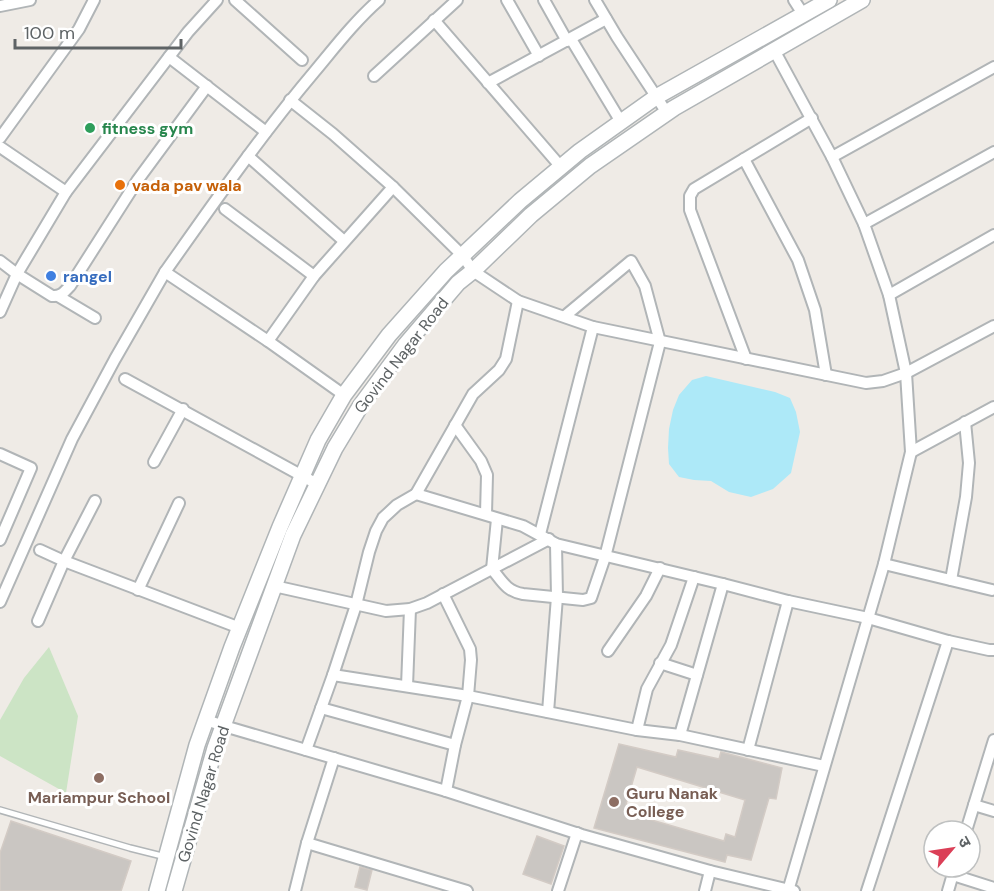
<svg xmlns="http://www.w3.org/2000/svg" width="994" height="891" viewBox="0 0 994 891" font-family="'DM Sans','Noto Sans Devanagari',sans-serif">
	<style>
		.green { fill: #cce4c5 }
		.water { fill: #ade9f8 }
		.building { fill: #cac6c2; stroke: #d3cbc5; stroke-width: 1.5; fill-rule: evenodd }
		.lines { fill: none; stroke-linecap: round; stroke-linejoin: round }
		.lane-casing { stroke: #b1b5b7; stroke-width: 8 }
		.street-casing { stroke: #b1b5b7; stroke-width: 14 }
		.secondary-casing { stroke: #b0b5b7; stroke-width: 18 }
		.lane { stroke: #fff; stroke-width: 5 }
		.street { stroke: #fff; stroke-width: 10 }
		.secondary { stroke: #fff; stroke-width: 15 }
		.leisure-dot { fill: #2e9e5b; stroke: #fff; stroke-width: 2 }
		.food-dot { fill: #e8710a; stroke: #fff; stroke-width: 2 }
		.shop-dot { fill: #3f7fe0; stroke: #fff; stroke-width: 2 }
		.education-dot { fill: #8d6e63; stroke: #fff; stroke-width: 2 }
		.labels { text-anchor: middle; stroke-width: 6; stroke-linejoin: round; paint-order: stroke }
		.leisure-label { font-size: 16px; font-weight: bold; fill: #27864d; stroke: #fff; text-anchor: start }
		.food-label { font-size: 16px; font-weight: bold; fill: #c56008; stroke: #fff; text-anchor: start }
		.shop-label { font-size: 16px; font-weight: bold; fill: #366cbe; stroke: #fff; text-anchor: start }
		.street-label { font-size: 16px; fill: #5e6365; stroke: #fff }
		.education-label { font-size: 16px; font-weight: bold; fill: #785e54; stroke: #fff; text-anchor: start }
	</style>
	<rect width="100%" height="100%" fill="#efebe6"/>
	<!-- green -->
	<polygon class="green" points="49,647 78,716 66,793 0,756 0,720 24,678"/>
	<!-- water -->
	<polygon class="water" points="706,376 775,392 790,398 796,412 800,432 791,473 773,489 751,497 729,492 711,481 694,480 679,477 669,464 668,448 669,429 673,410 679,395 692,380"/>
	<!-- building -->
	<g class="building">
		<path d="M619 744 676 757 678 750 719 759 721 752 782 768 776 799 769 798 751 860 727 855 725 862 594 828ZM637 767 745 800 735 837 726 834 724 841 631 814 633 807 626 804Z"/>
		<polygon points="11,821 131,861 121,891 0,891 0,853"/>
		<polygon points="537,836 564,846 551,884 523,874"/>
		<polygon points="360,867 372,870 367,890 355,887"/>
	</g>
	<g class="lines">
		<!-- lane casing -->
		<g class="lane-casing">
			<polyline id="lane" points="0,810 130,848 166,857"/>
		</g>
		<!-- street casing -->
		<g class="street-casing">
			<g id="street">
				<polyline points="235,0 302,60"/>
				<polyline points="507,0 539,56"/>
				<polyline points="544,0 567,41"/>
				<polyline points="595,0 617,37 667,113"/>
				<polyline points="794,0 803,14"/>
				<polyline points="0,6 30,0"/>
				<polyline points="434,20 561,167"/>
				<polyline points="571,39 621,122"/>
				<polyline points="774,50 832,157 864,224 889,295 906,373 911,452 884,564 788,891"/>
				<polyline points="169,57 266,132"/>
				<polyline points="374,76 457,0"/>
				<polyline points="488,83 606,19"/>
				<polyline points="290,100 333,134 393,187 463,256 473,271 518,301 593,327 866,383 883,381 906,373 994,326"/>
				<polyline points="0,138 79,29 94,0"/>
				<polyline points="0,147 66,192"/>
				<polyline points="248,156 344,241"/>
				<polyline points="832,157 994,67"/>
				<polyline points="744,159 798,260 815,310 826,375"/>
				<polyline points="225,209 314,276"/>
				<polyline points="864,224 994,152"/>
				<path d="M0 261 17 274 52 296C61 297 64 292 70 286L137 181 207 86"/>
				<path d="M165 272C213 204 261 135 315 71 335 47 355 21 379 0"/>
				<polyline points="889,295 994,235"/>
				<polyline points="58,296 95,318"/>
				<polyline points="0,312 17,274 66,192 188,32 217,0"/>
				<polyline points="268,341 314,276 393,187"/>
				<polyline points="746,359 690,210 690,196 694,189 812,118"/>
				<polyline points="125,379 317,484"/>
				<polyline points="455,425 481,461 487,475 486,514"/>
				<polyline points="911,452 994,407"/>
				<polyline points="0,454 31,468 0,540"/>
				<polyline points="154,462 183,409"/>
				<polyline points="416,494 523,526 556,544 723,584 788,601 868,618 948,641 989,650 994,650"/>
				<path d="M497 519 492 569C502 581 506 591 523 594L583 600 591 598 605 557 660 342 645 286 631 261 565 316"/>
				<polyline points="540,534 593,327"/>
				<polyline points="40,550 64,561 240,628"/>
				<polyline points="884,564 992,590"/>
				<polyline points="951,580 966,497 969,463 965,422"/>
				<polyline points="274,586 386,611 410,609 427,603 549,539"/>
				<polyline points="138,590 179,503"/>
				<polyline points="443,594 470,649 471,660 468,696 455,745 446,791"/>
				<polyline points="0,602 72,439 115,359 165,272 268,341 344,395"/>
				<polyline points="38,621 64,561 95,501"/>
				<polyline points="608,651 646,596 660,568"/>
				<polyline points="660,663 697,675"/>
				<polyline points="333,675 468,696 637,730 680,735 824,766"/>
				<polyline points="407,686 410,609"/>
				<polyline points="321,708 455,745"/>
				<polyline points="548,712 557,597 556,544"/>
				<polyline points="206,720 224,726 446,791 582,835 710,871 794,891"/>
				<polyline points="637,730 647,689 671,645 694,577"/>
				<polyline points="680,735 723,584"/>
				<polyline points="306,750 333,675 356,605 369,552 376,531 383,518 397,505 416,494 473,394 499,370 506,359 518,301"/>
				<polyline points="748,750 788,601"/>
				<polyline points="974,805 994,811"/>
				<polyline points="966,831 994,740"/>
				<polyline points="307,843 467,891"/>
				<polyline points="953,875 994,888"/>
				<polyline points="295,891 307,843 334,758"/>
				<polyline points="558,891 577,833"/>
				<polyline points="705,891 710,871"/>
				<polyline points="867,891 948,641"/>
				<polyline points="948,891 955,867"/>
			</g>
		</g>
		<!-- secondary casing -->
		<g class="secondary-casing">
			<g id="secondary">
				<polyline points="157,891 197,745 232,647 280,527 318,440 344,395 389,335 446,271 520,201 580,151 656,97 829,0"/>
				<polyline points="174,891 215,748 293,535 335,448 361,405 406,344 458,283 473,271 531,215 590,166 674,108 862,0"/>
			</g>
		</g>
		<!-- lane -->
		<use href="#lane" class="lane"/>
		<!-- street -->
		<use href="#street" class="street"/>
		<!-- secondary -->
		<use href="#secondary" class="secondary"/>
	</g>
	<!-- markers -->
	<circle class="leisure-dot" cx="90" cy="128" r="6"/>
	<circle class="food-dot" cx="120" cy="185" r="6"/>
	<circle class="shop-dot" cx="51" cy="276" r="6"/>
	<g class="education-dot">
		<circle cx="99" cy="778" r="6"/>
		<circle cx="614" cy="802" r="6"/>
	</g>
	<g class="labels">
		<!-- leisure labels -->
		<g class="leisure-label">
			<text x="102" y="134">fitness gym</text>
		</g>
		<!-- food labels -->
		<g class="food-label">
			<text x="132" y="191">vada pav wala</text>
		</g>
		<!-- shop labels -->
		<g class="shop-label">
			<text x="63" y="282">rangel</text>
		</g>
		<!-- street labels -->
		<g class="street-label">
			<text transform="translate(401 355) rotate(-52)" y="6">Govind Nagar Road</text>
			<text transform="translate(203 794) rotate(-73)" y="6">Govind Nagar Road</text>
		</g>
		<!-- education labels -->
		<g class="education-label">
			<text x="626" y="799">Guru Nanak<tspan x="626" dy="18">College</tspan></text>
			<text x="99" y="803" text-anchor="middle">Mariampur School</text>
		</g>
	</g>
	<!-- north arrow -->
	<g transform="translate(952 849) rotate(61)"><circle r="28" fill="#ffffff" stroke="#bfc1c1" stroke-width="1.5"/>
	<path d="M0-4.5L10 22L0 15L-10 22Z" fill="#db3f57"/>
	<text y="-9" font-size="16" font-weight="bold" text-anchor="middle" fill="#5e6365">उ</text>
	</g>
	<!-- scale -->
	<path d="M15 39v9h166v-9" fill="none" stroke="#5e6365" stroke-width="3"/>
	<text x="24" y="39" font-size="18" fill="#5e6365" stroke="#ffffff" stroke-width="4.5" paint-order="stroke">100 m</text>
</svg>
